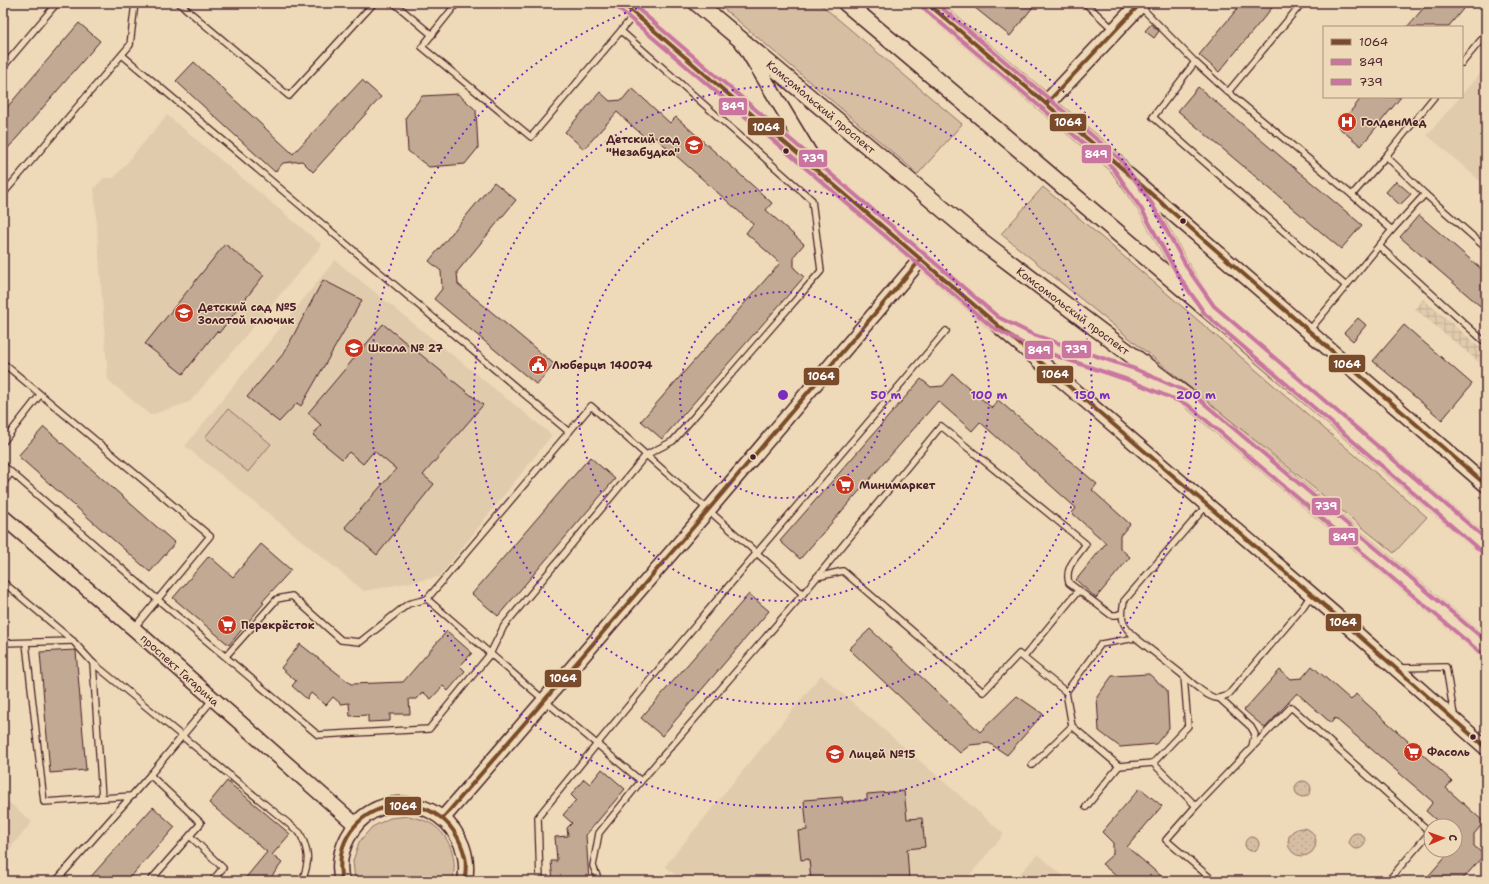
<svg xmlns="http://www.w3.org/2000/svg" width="1489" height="884" viewBox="0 0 1489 884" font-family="'Shantell Sans',sans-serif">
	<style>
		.built { fill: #e1cbad }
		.industrial { fill: url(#industrial-grid) }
		.grass { fill: #d6bea3; stroke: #906e67 }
		.park { fill: url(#park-dots); stroke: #906e67 }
		.building { fill: #c2a993; stroke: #4a1f2b }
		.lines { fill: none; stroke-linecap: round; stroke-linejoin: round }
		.service-casing { stroke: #4a1f2b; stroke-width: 8 }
		.tertiary-casing { stroke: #4a1f2b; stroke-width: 17 }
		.secondary-casing { stroke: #4a1f2b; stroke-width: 19 }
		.service { stroke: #eedab8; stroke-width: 5.5 }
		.tertiary { stroke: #eedab8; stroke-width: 14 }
		.secondary { stroke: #eedab8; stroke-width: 16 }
		.bus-1-casing { stroke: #eedab8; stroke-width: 7 }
		.bus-2-casing { stroke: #eedab8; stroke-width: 7 }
		.bus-3-casing { stroke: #eedab8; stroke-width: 7 }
		.bus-1 { stroke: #7a4b2a; stroke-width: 4 }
		.bus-2 { stroke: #c975a0; stroke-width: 4 }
		.bus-3 { stroke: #c975a0; stroke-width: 4 }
		.ring { fill: none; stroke: #7b2cbf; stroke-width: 2; stroke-dasharray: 2 4 }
		.bus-dot { fill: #4a1f2b; stroke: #eedab8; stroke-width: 1.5 }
		.labels { text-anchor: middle; stroke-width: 3; stroke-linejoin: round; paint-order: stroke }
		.street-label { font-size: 11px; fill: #4a1f2b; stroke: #eedab8 }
		.poi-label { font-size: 11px; font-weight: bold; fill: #4a1f2b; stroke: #eedab8; text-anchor: start }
		.centre { fill: #7b2cbf; stroke: #eedab8; stroke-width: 2 }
		.ring-label { font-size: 12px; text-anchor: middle; font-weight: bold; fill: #7b2cbf; stroke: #eedab8; stroke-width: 3; stroke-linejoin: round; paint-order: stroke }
		.line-badge { stroke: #eedab8; stroke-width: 1.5 }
		.badge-label { font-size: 11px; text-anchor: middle; font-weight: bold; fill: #fff }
	</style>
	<defs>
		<pattern id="industrial-grid" width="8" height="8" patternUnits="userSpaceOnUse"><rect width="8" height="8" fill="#e1cbad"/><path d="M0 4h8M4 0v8" fill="none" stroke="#c3ae95"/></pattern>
		<pattern id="park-dots" width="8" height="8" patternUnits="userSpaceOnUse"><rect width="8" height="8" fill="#d6bea3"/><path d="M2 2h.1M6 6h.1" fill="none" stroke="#b9a38c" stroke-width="1.8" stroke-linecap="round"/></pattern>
	</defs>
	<rect width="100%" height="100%" fill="#eedab8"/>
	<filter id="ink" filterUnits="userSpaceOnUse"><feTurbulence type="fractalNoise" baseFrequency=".025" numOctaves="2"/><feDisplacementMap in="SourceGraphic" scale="8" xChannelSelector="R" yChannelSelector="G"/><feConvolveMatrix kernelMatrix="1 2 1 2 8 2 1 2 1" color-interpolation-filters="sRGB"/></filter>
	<g filter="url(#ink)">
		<!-- built -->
		<g class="built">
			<polygon points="1486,67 1486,186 1427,135 1460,97 1462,97 1462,94"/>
			<polygon points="167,115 322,245 190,402 150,415 108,380 94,188 104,178 114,178"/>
			<polygon points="335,260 552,435 439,577 364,591 185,446"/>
			<polygon points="821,675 1004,834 965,881 682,881 665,866"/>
			<polygon points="3,797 32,822 3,857"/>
			<polygon points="1038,854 1069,881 1013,881"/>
		</g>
		<!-- industrial -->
		<polygon class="industrial" points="1423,299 1486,352 1486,368 1415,309"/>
		<!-- grass -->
		<g class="grass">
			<polygon points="717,3 819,3 962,124 918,174"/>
			<polygon points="1043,187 1427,517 1394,553 1001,234"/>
			<polygon points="228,409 271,444 248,472 205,437"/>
			<path d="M409 816C415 818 422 819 428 822 449 832 459 860 452 881H355L353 861 359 842 372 827 390 818Z"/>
		</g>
		<!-- park -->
		<g class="park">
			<circle cx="1303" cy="789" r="8"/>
			<circle cx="1302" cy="842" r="14"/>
			<circle cx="1357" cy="841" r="8"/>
			<circle cx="1252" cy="844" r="7"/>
		</g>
		<!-- building -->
		<g class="building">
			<polygon points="969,3 1036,3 1010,36"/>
			<polygon points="1242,3 1276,3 1219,72 1199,55"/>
			<polygon points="1428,3 1468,3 1448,27 1407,27"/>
			<polygon points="79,23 100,41 3,154 3,112"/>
			<polygon points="1151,24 1159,31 1154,38 1145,31"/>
			<polygon points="194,62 293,154 362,80 381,97 313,172 302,161 283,163 275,172 176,81"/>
			<polygon points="1198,87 1362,225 1341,249 1178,111"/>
			<polygon points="632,88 670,123 676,117 772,203 766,210 804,244 794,256 794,268 804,277 662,439 641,421 780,263 746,233 753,224 655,137 650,142 617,112 584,149 565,132 600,92 610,101 622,100"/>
			<polygon points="458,94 476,110 478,148 465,164 429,167 408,151 406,117 422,96"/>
			<polygon points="1362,97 1401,97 1361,146 1338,127"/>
			<polygon points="1396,181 1411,194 1400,205 1386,192"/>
			<polygon points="494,182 516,200 457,272 458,284 554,364 537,385 434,299 442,289 441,271 429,261"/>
			<polygon points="1419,215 1486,273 1486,311 1400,237"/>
			<polygon points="225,244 264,275 219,333 217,331 183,374 145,344"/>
			<polygon points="323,280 362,300 301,406 297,403 279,422 247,397 284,353"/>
			<polygon points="1358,318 1366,325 1353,341 1344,333"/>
			<polygon points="383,324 483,405 423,475 434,484 377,555 345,527 396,469 374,451 363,464 349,452 342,459 313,435 321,425 308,413"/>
			<polygon points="1404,325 1472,384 1442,420 1373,361"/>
			<polygon points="953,374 992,408 998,400 1097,484 1092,490 1130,524 1120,536 1120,548 1130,557 1096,598 1076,580 1106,543 1072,513 1076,508 980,422 972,431 938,401 800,559 780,541 921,379 931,387 943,386"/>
			<polygon points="44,427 175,543 150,572 18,456"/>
			<polygon points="590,457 615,479 498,616 472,594"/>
			<polygon points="261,544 291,570 262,602 264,603 229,645 173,598 209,556 233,577"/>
			<polygon points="749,594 769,611 662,736 641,718"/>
			<polygon points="870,629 980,732 1017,696 1043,714 1007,755 989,743 970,745 960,753 849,649"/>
			<polygon points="447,631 472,653 460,666 465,671 448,691 443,686 431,699 423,692 417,699 409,699 410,714 390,714 390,721 368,722 368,715 350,716 349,703 341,704 333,697 326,705 311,693 307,699 292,686 296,681 281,668 300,644 351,684 403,682"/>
			<polygon points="75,650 76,651 86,770 50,773 40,652"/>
			<polygon points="1312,666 1351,700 1356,694 1452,781 1446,788 1484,822 1474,834 1474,846 1484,855 1461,881 1424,881 1451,850 1455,850 1455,846 1459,841 1455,837 1455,826 1443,826 1426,811 1433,802 1335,718 1331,723 1297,693 1265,728 1244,710 1280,670 1290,679 1302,678"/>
			<polygon points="1149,674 1167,690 1169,728 1156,744 1120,747 1099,731 1097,697 1112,676"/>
			<polygon points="602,769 625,789 586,835 589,881 553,881 551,861 557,861 555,837 568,836 567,828 572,823 563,815 576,800 571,795 584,779 590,784"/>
			<polygon points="227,781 290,834 272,855 282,863 268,881 243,881 267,852 209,803"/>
			<polygon points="1140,788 1162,806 1127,847 1167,881 1122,881 1102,864 1113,854 1113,843 1102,832"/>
			<polygon points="904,791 907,819 922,818 925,847 907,849 909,880 875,881 874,877 847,880 848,881 811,881 809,859 801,860 798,831 807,830 804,800 842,797 843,802 867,800 867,794"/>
			<polygon points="153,807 175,827 127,881 87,881"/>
		</g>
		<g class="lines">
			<!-- service casing -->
			<g class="service-casing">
				<g id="service">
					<polyline points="179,3 289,96 374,3"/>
					<polyline points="394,3 432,35"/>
					<polyline points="457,3 422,47 531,137 635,14"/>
					<polyline points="1085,3 1114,30"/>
					<polyline points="1140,6 1195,62 1153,117 1346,286 1392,230 1352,195 1386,156 1425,194 1486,248"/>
					<polyline points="122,55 569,432"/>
					<polyline points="1195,62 1228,92 1352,195"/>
					<polyline points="1462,63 1486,34"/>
					<polyline points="3,67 57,3"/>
					<polyline points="1228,92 1302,3"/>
					<polyline points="1386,156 1434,97"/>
					<polyline points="3,194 130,45 135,3"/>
					<polyline points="1392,230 1425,194"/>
					<polyline points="1379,246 1486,343"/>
					<polyline points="1308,332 1346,286"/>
					<polyline points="3,363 210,536 134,628"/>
					<polygon points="591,406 803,594 641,781 544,700 427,599"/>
					<polyline points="3,442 40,395"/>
					<polyline points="3,465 157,599 318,735 429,729 490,654 504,626 646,455 673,441 821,271 812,200 621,31"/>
					<polyline points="3,483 11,473"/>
					<polyline points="817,577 843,571 983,692 1019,654 1066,692 1072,726 1119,766 1153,763 1188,726 1184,676 1136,638 1101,644 1066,692"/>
					<path d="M3 582 73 641 93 663 300 833C309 852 310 861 302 881"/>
					<path d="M803 594 941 426 1086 544C1077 557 1064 567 1069 583L1111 615H1117L1122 613"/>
					<path d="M1136 638C1122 626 1120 620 1124 601L1207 505"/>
					<polyline points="3,643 73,641"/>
					<polyline points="26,643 44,802 132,796"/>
					<polyline points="226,656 277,599 292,596 341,640 360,642 408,604 427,599"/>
					<polyline points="1024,657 1079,590"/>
					<polyline points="93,663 102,798"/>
					<polyline points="1399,668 1446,667 1454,715"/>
					<path d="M1184 676C1191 682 1210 700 1219 698 1222 697 1226 696 1229 694L1303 607 1311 595"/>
					<polyline points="1219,698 1251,727 1255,734 1252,746"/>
					<polyline points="1153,763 1196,806"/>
					<polyline points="1032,765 1072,726"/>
					<polyline points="150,775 213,699"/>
					<polyline points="1086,807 1119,766"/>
					<polyline points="190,836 223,868 212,881"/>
					<polyline points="56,881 150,775 201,823 150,881"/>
					<path d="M540 881 538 817C670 652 809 492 946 331"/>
					<polyline points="599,881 593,866 599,833 641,781"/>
					<polyline points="1214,881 1166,840 1196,806 1291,707 1430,832 1388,881"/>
					<polyline points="1485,881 1486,880"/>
				</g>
			</g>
			<!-- tertiary casing -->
			<g class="tertiary-casing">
				<g id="tertiary">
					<polyline points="622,3 1332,612 1486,748"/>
					<polyline points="744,45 816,164"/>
					<polyline points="1128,175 1486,485"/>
					<polyline points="1013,331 1032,341 1133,375 1177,394"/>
					<polyline points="3,517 133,628 356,825"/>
					<polyline points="443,818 709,509 921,259"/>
					<path d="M342 881C338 866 341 850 348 837 351 833 353 828 356 824 400 778 476 817 465 881"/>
				</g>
			</g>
			<!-- secondary casing -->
			<g class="secondary-casing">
				<g id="secondary">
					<polyline points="697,3 981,241 1191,400 1486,649"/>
					<polyline points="846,3 1044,170 1486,547"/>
					<polyline points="927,3 1117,164 1147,207 1183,272 1197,293"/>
					<polyline points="1046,104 1141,3"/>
				</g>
			</g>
			<!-- service -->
			<use href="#service" class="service"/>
			<!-- tertiary -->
			<use href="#tertiary" class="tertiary"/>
			<!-- secondary -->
			<use href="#secondary" class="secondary"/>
			<!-- bus-1 casing -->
			<g class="bus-1-casing">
				<g id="bus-1">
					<polyline points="622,3 1332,612 1486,748"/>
					<polyline points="927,3 1117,164 1486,485"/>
					<polyline points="1046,104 1141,3"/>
					<polyline points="443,818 709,509 921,259"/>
					<path d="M342 881C325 799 444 772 465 857 467 864 465 873 465 881"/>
				</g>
			</g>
			<!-- bus-2 casing -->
			<g class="bus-2-casing">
				<g id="bus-2">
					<polyline points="618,8 992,327 1030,347 1131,381 1188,405 1482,654"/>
					<polyline points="923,8 1113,168 1142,210 1178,275 1205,314 1482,552"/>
				</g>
			</g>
			<!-- bus-3 casing -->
			<g class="bus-3-casing">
				<g id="bus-3">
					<polyline points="631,3 998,317 1034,335 1135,369 1194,395 1486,641"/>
					<polyline points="936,3 1121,160 1152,204 1188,269 1214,306 1486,539"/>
				</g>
			</g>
			<!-- bus-1 -->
			<use href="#bus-1" class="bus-1"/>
			<!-- bus-2 -->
			<use href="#bus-2" class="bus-2"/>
			<!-- bus-3 -->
			<use href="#bus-3" class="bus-3"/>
		</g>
	</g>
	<!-- distance rings -->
	<g class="ring">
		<circle cx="783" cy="395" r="103"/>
		<circle cx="783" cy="395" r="206"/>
		<circle cx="783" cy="395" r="309"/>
		<path d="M914 3A413 413 0 1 1 652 3"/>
	</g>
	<!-- icons -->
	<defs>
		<g id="hospital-disc" transform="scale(1)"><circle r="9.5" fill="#c8321e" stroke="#eedab8"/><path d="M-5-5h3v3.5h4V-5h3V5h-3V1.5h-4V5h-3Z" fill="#fff"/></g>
		<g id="school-disc" transform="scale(1)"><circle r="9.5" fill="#c8321e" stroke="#eedab8"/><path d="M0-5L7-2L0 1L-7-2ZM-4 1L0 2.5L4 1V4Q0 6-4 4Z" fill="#fff"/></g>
		<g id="civic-disc" transform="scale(1)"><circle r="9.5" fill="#c8321e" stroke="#eedab8"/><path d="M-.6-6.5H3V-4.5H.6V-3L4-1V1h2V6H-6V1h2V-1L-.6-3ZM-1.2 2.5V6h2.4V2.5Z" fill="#fff"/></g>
		<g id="supermarket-disc" transform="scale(1)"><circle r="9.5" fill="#c8321e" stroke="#eedab8"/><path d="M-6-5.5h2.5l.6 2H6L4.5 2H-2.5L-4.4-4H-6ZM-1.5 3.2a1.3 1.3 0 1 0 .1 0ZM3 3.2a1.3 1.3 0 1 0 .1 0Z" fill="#fff"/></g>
	</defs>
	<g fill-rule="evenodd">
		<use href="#hospital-disc" x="1347" y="122"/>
		<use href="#school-disc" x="694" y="145"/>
		<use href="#school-disc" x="184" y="313"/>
		<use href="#school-disc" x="354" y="348"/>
		<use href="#civic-disc" x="538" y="365"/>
		<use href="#supermarket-disc" x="845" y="485"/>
		<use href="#supermarket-disc" x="227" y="625"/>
		<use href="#supermarket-disc" x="1413" y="752"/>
		<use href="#school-disc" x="835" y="754"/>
	</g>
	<!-- markers -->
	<g class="bus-dot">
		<circle cx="786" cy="151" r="3.5"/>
		<circle cx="1183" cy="221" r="3.5"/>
		<circle cx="753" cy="457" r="3.5"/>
		<circle cx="1473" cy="737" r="3.5"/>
	</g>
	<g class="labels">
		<!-- street labels -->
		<g class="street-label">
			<text transform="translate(821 107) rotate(40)" y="4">Комсомольский проспект</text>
			<text transform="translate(1073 311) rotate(37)" y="4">Комсомольский проспект</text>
			<text transform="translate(180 670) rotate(42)" y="4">проспект Гагарина</text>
		</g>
		<!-- poi labels -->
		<g class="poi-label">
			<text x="1361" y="126">ГолденМед</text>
			<text x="680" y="143" text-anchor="end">Детский сад<tspan x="680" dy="13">"Незабудка"</tspan></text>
			<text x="198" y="311">Детский сад №5<tspan x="198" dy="13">Золотой ключик</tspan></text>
			<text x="368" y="352">Школа № 27</text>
			<text x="552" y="369">Люберцы 140074</text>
			<text x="859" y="489">Минимаркет</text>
			<text x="241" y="629">Перекрёсток</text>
			<text x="1427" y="756">Фасоль</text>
			<text x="849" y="758">Лицей №15</text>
		</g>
	</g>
	<circle cx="783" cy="395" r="6" class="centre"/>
	<g class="ring-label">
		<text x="886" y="399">50 m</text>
		<text x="989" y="399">100 m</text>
		<text x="1092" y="399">150 m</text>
		<text x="1196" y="399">200 m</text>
	</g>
	<g class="line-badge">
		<rect x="718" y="97" width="30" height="19" rx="4" fill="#c975a0"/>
		<rect x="1049" y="113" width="38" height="19" rx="4" fill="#7a4b2a"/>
		<rect x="747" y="117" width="38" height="19" rx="4" fill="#7a4b2a"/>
		<rect x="1081" y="144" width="31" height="20" rx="4" fill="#c975a0"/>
		<rect x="798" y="149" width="30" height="19" rx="4" fill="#c975a0"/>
		<rect x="1061" y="340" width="31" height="19" rx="4" fill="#c975a0"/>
		<rect x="1024" y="340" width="30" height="20" rx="4" fill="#c975a0"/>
		<rect x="1328" y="354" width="38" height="19" rx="4" fill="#7a4b2a"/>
		<rect x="1036" y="365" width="38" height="19" rx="4" fill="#7a4b2a"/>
		<rect x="803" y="367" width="37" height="19" rx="4" fill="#7a4b2a"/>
		<rect x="1311" y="497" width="30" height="19" rx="4" fill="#c975a0"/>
		<rect x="1328" y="527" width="31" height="19" rx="4" fill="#c975a0"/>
		<rect x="1325" y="613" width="37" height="19" rx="4" fill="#7a4b2a"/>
		<rect x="544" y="669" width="38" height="19" rx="4" fill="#7a4b2a"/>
		<rect x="384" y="796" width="38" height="20" rx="4" fill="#7a4b2a"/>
	</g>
	<g class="badge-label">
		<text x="733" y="110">849</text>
		<text x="1068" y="126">1064</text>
		<text x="766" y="131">1064</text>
		<text x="1096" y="158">849</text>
		<text x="813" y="162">739</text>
		<text x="1076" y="353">739</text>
		<text x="1039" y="354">849</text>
		<text x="1347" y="368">1064</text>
		<text x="1055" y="378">1064</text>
		<text x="821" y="380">1064</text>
		<text x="1326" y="510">739</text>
		<text x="1344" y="541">849</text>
		<text x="1343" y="626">1064</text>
		<text x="563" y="682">1064</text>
		<text x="403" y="810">1064</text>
	</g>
	<!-- margin -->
	<rect width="1489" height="884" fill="none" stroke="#eedab8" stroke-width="16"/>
	<rect x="8" y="8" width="1473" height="868" fill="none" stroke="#4a1f2b" stroke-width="1.5" filter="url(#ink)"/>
	<!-- legend -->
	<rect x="1323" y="26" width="140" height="72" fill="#eedab8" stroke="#ac8f80"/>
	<rect x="1331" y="39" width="20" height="6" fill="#7a4b2a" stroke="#ac8f80"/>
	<text x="1359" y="46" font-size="12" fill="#4a1f2b">1064</text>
	<rect x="1331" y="59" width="20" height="6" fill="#c975a0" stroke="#ac8f80"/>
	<text x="1359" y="66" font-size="12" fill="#4a1f2b">849</text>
	<rect x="1331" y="79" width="20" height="6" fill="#c975a0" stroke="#ac8f80"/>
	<text x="1359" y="86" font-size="12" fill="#4a1f2b">739</text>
	<!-- north arrow -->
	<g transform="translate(1443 838) rotate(88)"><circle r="19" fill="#eedab8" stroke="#ac8f80"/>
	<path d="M0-3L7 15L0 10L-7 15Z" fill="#c8321e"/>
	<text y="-6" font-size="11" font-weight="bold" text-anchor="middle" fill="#4a1f2b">С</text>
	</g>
</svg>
